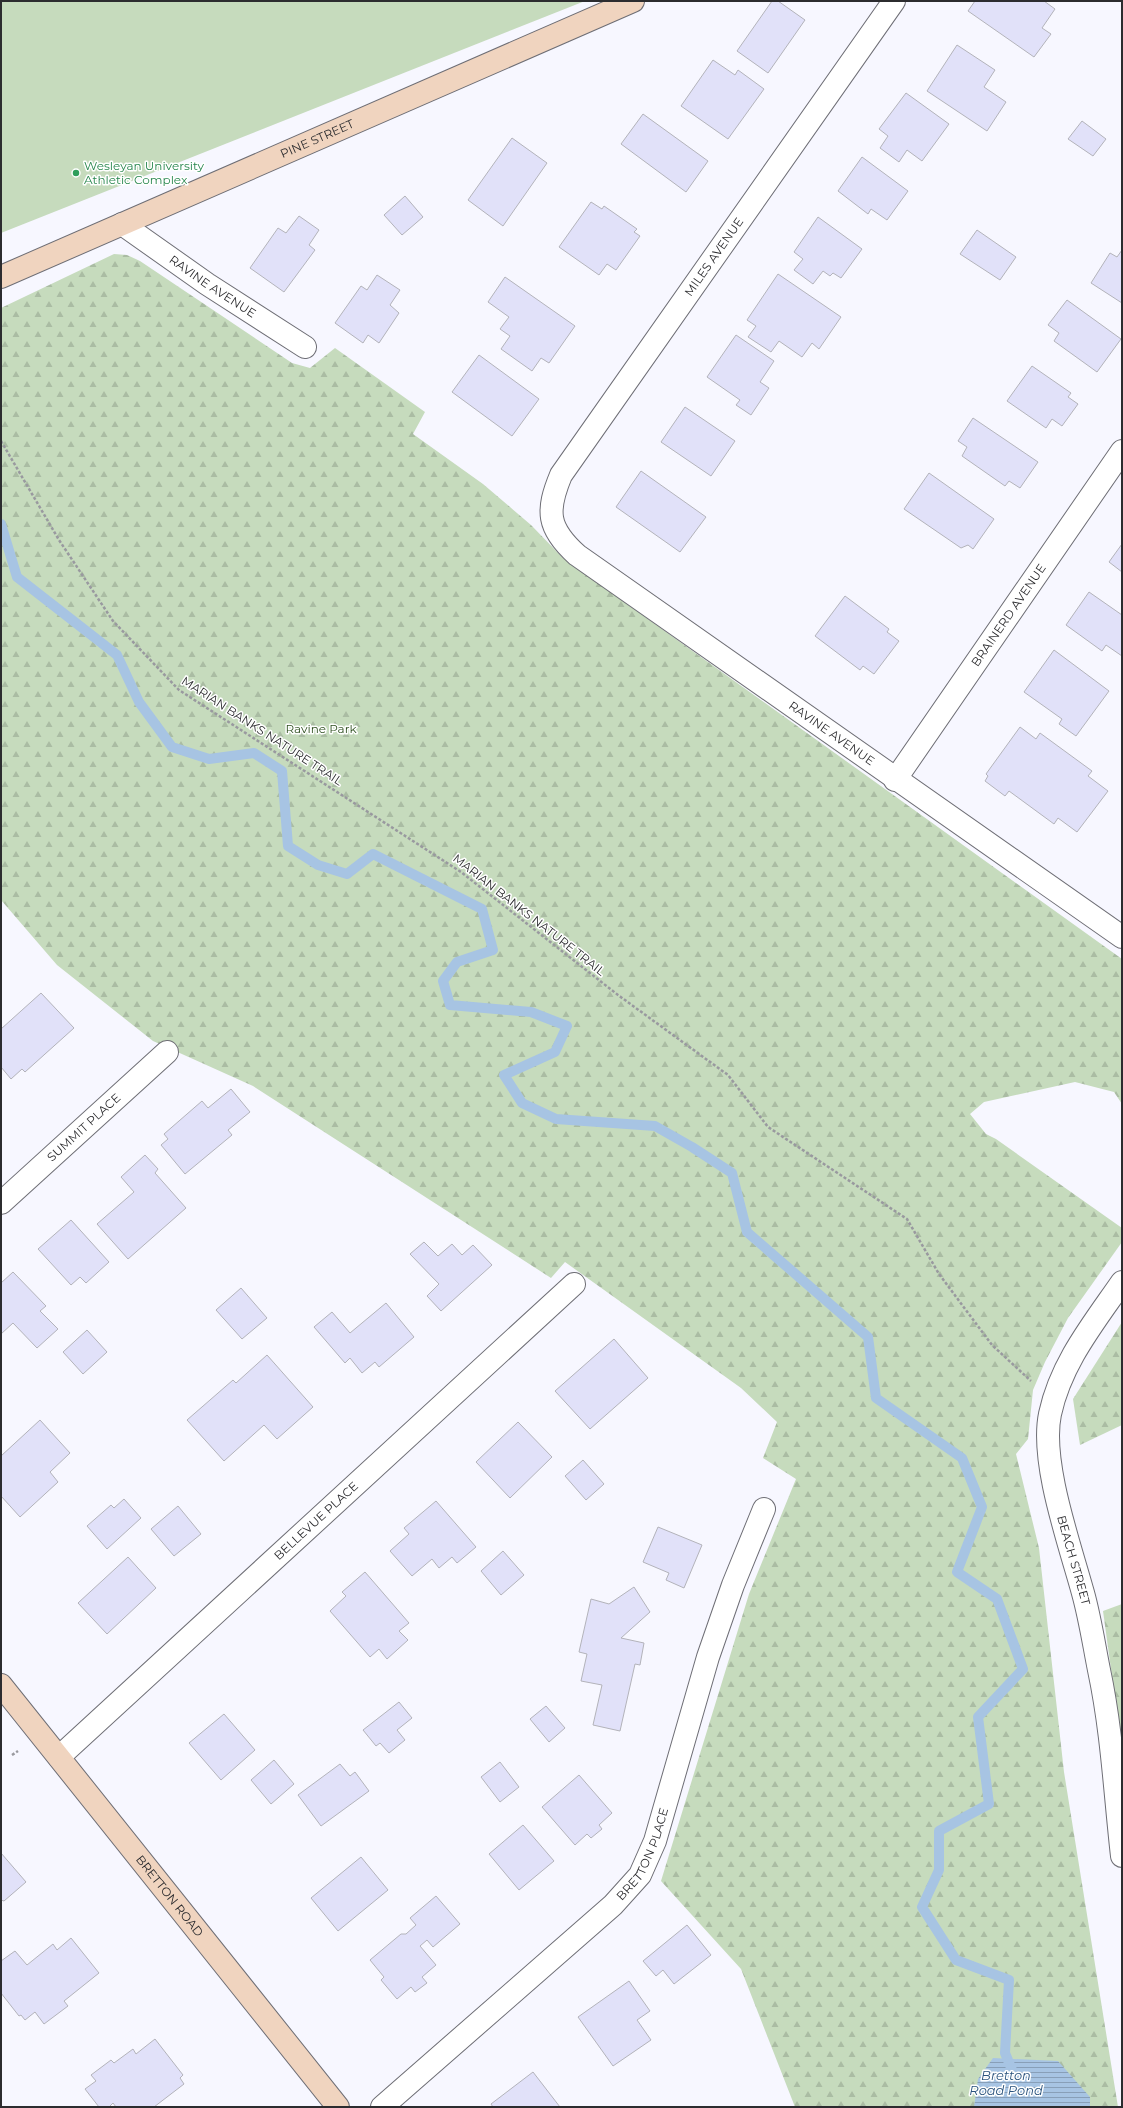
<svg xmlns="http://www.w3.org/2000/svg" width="1123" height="2108" viewBox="0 0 1123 2108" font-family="Montserrat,sans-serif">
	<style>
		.green { fill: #c6dbbd }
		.forest { fill: url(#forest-firs) }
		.water { fill: url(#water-rules) }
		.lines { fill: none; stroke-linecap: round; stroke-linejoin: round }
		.stream { stroke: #a7c4e3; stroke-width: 10 }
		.building { fill: #e1e1f9; stroke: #b3b3ba }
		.street-casing { stroke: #6e6e75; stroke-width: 24 }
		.secondary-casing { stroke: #6e6e75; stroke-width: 24 }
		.path { stroke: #99999f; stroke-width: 2.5; stroke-dasharray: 3 2; stroke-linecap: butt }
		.street { stroke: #fff; stroke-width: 22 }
		.secondary { stroke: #f0d4bf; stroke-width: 22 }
		.leisure-dot { fill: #2e9e5b; stroke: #fff; stroke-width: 1.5 }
		.labels { text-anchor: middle; stroke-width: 3; stroke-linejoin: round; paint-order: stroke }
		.street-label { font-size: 12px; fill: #2c2c2f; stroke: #fff }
		.leisure-label { font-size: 12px; fill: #27864d; stroke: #fff; text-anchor: start }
		.park-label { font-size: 12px; fill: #2f5020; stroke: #fff }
		.water-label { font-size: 13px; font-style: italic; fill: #2a537d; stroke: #fff }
	</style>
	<defs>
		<pattern id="forest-firs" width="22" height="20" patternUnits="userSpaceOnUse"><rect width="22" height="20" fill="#c6dbbd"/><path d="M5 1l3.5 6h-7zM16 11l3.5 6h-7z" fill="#aabca3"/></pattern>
		<pattern id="water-rules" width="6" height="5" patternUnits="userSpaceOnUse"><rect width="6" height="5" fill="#a7c4e3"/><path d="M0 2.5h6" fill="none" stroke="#889fb8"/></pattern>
	</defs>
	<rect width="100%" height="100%" fill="#f7f7ff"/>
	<!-- green -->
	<polygon class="green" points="1,1 585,1 1,233"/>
	<!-- forest -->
	<g class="forest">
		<polygon points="114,254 127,255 140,261 292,363 310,368 335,348 425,412 413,434 483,484 531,525 563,558 1122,959 1122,1104 1114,1092 1075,1082 984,1102 970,1114 986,1134 996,1139 1122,1228 1122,1242 1068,1318 1045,1362 1033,1390 1028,1439 1016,1454 1039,1548 1064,1772 1118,2107 795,2107 741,1969 661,1881 749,1594 796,1479 763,1458 777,1422 741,1388 565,1262 551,1278 253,1086 153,1041 57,965 1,900 1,308"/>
		<polygon points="1122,1322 1122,1425 1080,1445 1073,1399"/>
		<polygon points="1122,1604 1122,1749 1103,1611"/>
	</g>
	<!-- water -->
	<polygon class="water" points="993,2058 1058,2061 1090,2097 1090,2107 974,2107 978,2079"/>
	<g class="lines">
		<!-- stream -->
		<polyline class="stream" points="1,524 17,577 117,655 139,702 172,747 209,759 254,753 282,771 288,846 318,865 347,874 373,854 482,909 493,950 457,962 443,981 450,1005 531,1012 567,1026 555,1052 504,1075 522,1103 556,1119 655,1126 692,1147 732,1173 747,1232 868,1337 876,1398 962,1458 982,1507 957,1572 997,1599 1023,1669 978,1717 989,1804 939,1831 939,1870 922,1907 956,1960 1009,1980 1005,2053 1012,2070"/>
	</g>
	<!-- building -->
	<g class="building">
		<polygon points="772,1 778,1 805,20 768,73 737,51"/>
		<polygon points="975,1 1044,1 1055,9 1042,28 1051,34 1034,57 968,11"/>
		<polygon points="957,45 995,70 984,87 1006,102 987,131 927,91"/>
		<polygon points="713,60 735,75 738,70 764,89 728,139 681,106"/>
		<polygon points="906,93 949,124 922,161 907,150 899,162 880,148 888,136 879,129"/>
		<polygon points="643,114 708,161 686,192 621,144"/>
		<polygon points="1082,121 1106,139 1093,156 1068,139"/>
		<polygon points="512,138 547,163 503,226 468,200"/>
		<polygon points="862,157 908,191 887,220 871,209 868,214 838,191"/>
		<polygon points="405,196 423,217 402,235 384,215"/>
		<polygon points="591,202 602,209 604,206 637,229 634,232 640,236 616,270 607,264 599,275 559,247"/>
		<polygon points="299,216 319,230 309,245 315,250 284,292 250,268 278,228 286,233"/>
		<polygon points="818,217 862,249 841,278 833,273 830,276 823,271 813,284 794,270 803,259 794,252"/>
		<polygon points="977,230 1016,257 1000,280 960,254"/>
		<polygon points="1122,250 1122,303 1091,283 1110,253 1117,257"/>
		<polygon points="778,274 841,317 819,349 812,343 802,357 779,341 771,352 748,337 756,326 747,320"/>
		<polygon points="377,275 400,290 390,305 399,313 379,343 368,335 363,343 335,323 361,286 367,290"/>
		<polygon points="505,277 575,326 549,363 541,358 532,371 501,349 510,336 500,329 509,317 488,302"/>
		<polygon points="1067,300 1121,339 1097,372 1054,341 1059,333 1048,325"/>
		<polygon points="736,335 774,361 760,382 769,388 751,415 736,405 740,400 707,377"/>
		<polygon points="479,355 539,399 512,436 452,392"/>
		<polygon points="1032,366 1071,393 1068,397 1078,404 1062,426 1052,419 1046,428 1007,401"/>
		<polygon points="685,407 735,441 711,476 661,442"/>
		<polygon points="973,418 1038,462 1020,488 1009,481 1005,486 962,456 967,447 958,441"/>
		<polygon points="641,471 706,517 680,552 616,507"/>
		<polygon points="929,473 994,519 973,549 968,545 961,548 904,509"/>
		<polygon points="1122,544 1122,572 1109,562"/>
		<polygon points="1089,592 1122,615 1122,656 1106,645 1102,651 1066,625"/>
		<polygon points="845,596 889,629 887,632 899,641 874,674 863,666 860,670 815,636"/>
		<polygon points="1054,650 1109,691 1076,736 1059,724 1062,719 1024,692"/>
		<polygon points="1020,727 1036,739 1040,733 1092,771 1088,776 1108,791 1077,832 1058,818 1054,824 1009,791 1005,796 985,781 988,776 986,774"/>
		<polygon points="41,993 74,1028 25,1072 22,1069 11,1079 1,1067 1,1029"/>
		<polygon points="231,1089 250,1112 228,1130 232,1135 185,1174 161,1145 168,1139 164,1134 202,1101 208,1108"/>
		<polygon points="145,1155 158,1169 155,1173 186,1208 128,1259 97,1224 134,1192 121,1177"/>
		<polygon points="71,1220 109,1262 86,1283 80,1277 71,1285 38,1249"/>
		<polygon points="424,1242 438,1256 452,1244 462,1255 473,1245 492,1265 441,1311 427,1296 439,1284 410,1254"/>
		<polygon points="13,1272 46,1306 40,1311 58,1329 37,1348 13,1323 1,1334 1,1283"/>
		<polygon points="241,1288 267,1318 242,1339 216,1310"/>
		<polygon points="386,1303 414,1337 379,1367 375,1362 362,1373 350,1358 345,1363 314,1327 332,1312 350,1333"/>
		<polygon points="87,1330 107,1352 83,1374 63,1352"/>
		<polygon points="614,1339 648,1378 590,1429 555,1391"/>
		<polygon points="267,1355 313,1407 277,1439 264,1425 224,1461 187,1420 233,1380 236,1383"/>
		<polygon points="40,1420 70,1453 50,1472 58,1482 20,1517 1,1496 1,1456"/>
		<polygon points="518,1422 552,1457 510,1498 476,1462"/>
		<polygon points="583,1460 604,1484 586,1500 565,1476"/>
		<polygon points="124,1499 141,1518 107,1549 87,1526 111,1505 114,1508"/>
		<polygon points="436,1501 476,1547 457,1563 452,1557 439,1568 432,1559 412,1576 390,1551 409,1534 404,1528"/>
		<polygon points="178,1506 201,1534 174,1556 151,1529"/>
		<polygon points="658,1527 702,1545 684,1588 666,1580 669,1573 643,1562"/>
		<polygon points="503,1551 524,1575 501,1595 481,1571"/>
		<polygon points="128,1557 156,1588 107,1634 78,1603"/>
		<polygon points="365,1572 409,1623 399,1631 408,1640 387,1659 379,1649 370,1657 330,1611 346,1596 342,1592"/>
		<polygon points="634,1587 650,1612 621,1638 644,1643 640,1665 635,1664 620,1731 593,1725 602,1685 581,1681 587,1654 579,1652 591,1599 609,1604"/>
		<polygon points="399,1702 412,1718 397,1730 405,1740 389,1753 380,1743 376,1746 363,1730"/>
		<polygon points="546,1706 565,1728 549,1742 530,1719"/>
		<polygon points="224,1714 255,1750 221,1780 189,1743"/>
		<polygon points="274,1760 294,1784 271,1804 251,1780"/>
		<polygon points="500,1762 519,1787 500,1802 481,1777"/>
		<polygon points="340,1764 350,1776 355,1772 369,1791 321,1826 298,1795"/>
		<polygon points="579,1775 612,1813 599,1825 602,1829 591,1838 587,1834 575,1845 542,1807"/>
		<polygon points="523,1825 554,1861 519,1890 489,1854"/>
		<polygon points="1,1853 26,1882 4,1901 1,1900"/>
		<polygon points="361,1857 388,1890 338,1931 311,1898"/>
		<polygon points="436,1896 460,1924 433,1947 427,1940 420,1946 436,1965 422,1977 427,1983 415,1992 411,1987 397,1999 381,1980 384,1977 370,1960 401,1934 406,1934 416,1925 410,1918"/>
		<polygon points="687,1925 711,1955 674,1984 663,1970 656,1976 643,1961"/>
		<polygon points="71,1938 99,1973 64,2001 68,2006 44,2024 35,2012 25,2020 21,2015 19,2016 1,1993 1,1961 15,1951 27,1965 53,1944 57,1950"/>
		<polygon points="629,1981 650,2011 637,2020 651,2040 613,2066 578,2017"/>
		<polygon points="155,2039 183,2075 180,2078 184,2084 154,2107 116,2107 113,2103 109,2107 99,2107 85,2089 96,2081 91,2075 111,2060 114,2063 133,2049 136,2054"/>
		<polygon points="533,2072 560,2107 493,2107 491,2104"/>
	</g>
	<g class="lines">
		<!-- street casing -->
		<g class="street-casing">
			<g id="street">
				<path id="s1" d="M894 1 561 475C546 511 547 528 577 555L1122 937"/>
				<path id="s2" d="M122 224 207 284 305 347"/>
				<path id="s3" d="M895 780 1122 451"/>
				<path id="s4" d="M1 1203 167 1052"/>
				<path id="s5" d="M1122 1282C1093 1324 1061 1363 1050 1414 1040 1462 1070 1545 1083 1593 1090 1618 1094 1645 1099 1670 1112 1731 1115 1794 1122 1856"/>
				<path id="s6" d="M59 1757 574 1284"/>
				<path id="s7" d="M382 2107 613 1905 640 1875 655 1841 708 1657 733 1585 764 1509"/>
			</g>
		</g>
		<!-- secondary casing -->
		<g class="secondary-casing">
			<g id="secondary">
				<path id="s8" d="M1 277 633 1"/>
				<path id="s9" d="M1 1685 338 2107"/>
			</g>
		</g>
		<!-- path -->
		<g class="path">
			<polyline points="1,441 59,540 113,621 179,690 461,872 618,995 728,1075 768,1127 907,1219 939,1274 992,1345 1031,1381"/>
			<polyline points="12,1755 18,1751"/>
		</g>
		<!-- street -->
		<use href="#street" class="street"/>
		<!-- secondary -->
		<use href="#secondary" class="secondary"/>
	</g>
	<!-- markers -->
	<circle class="leisure-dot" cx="76" cy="173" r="4"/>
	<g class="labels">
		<!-- street labels -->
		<g class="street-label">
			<text dy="4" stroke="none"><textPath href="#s8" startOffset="345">PINE STREET</textPath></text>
			<text transform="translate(714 257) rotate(-55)" y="4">MILES AVENUE</text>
			<text dy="4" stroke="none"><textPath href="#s2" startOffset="110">RAVINE AVENUE</textPath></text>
			<text dy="4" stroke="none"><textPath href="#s3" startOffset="200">BRAINERD AVENUE</textPath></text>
			<text transform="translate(262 731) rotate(33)" y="4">MARIAN BANKS NATURE TRAIL</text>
			<text dy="4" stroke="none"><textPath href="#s1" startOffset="980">RAVINE AVENUE</textPath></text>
			<text transform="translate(529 915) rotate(38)" y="4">MARIAN BANKS NATURE TRAIL</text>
			<text dy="4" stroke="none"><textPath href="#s4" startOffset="112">SUMMIT PLACE</textPath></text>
			<text dy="4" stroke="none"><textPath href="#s6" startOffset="349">BELLEVUE PLACE</textPath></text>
			<text dy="4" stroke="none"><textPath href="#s5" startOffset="301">BEACH STREET</textPath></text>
			<text dy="4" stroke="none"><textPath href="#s7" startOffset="367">BRETTON PLACE</textPath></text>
			<text dy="4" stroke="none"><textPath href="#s9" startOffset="270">BRETTON ROAD</textPath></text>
		</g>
		<!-- leisure labels -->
		<g class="leisure-label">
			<text x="84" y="170">Wesleyan University<tspan x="84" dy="14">Athletic Complex</tspan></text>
		</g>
		<!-- park labels -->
		<g class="park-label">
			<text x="321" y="733">Ravine Park</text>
		</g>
		<!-- water labels -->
		<g class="water-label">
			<text x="1006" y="2080">Bretton<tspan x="1006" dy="15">Road Pond</tspan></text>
		</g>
	</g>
	<!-- border -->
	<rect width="1123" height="2108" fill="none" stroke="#2c2c2f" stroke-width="4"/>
</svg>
